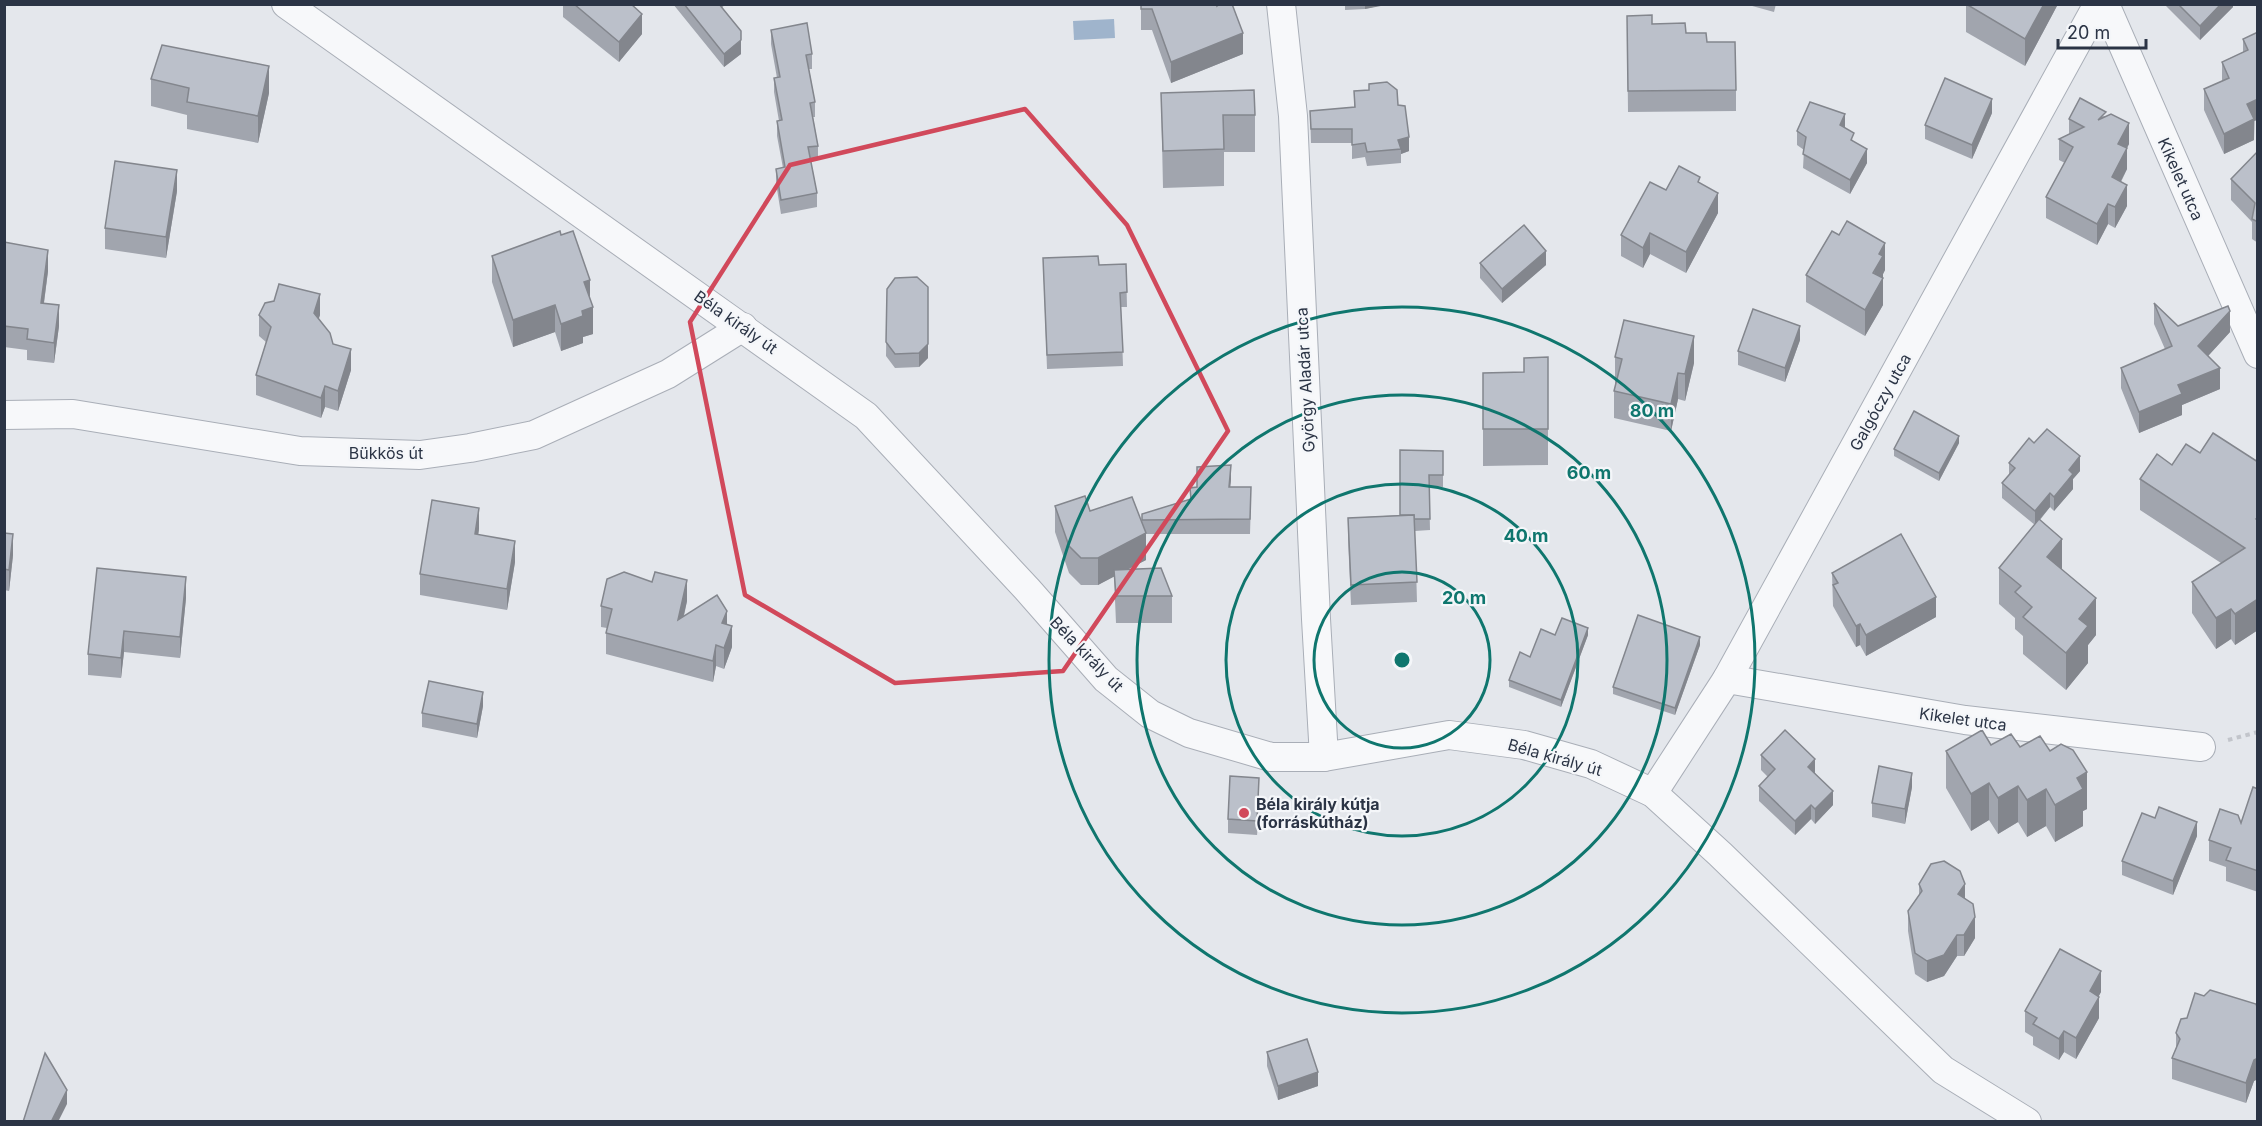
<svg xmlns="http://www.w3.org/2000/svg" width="2262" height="1126" viewBox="0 0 2262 1126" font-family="Inter,sans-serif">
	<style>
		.water { fill: #9fb4cc }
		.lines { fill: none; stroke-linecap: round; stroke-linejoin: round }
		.minor-casing { stroke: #a9aeb7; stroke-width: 30 }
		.path { stroke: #c2c5cb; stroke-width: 4; stroke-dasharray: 4.5 4.5; stroke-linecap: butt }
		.minor { stroke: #f7f8fa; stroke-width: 28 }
		.wall { fill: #a1a5ae }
		.shaded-wall { fill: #83868d }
		.building { fill: #bbc0ca; stroke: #83868d; stroke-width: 1.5 }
		.marked { fill: none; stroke: #d1495b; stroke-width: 4.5; stroke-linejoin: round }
		.ring { fill: none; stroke: #0f766e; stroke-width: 3 }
		.poi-dot { fill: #d1495b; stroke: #f4f6f9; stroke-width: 2 }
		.labels { text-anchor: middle; stroke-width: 4.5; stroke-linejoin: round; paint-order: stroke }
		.street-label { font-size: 16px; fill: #2b3445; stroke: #f4f6f9 }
		.poi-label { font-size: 16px; font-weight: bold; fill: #2b3445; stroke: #f4f6f9; text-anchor: start }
		.centre { fill: #0f766e; stroke: #f4f6f9; stroke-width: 3 }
		.ring-label { font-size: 18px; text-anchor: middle; font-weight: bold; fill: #0f766e; stroke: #f4f6f9; stroke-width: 4.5; stroke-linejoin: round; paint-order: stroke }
	</style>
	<rect width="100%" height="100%" fill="#e4e7ec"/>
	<!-- water -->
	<polygon class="water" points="1114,19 1115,38 1074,40 1073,21"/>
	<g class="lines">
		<!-- minor casing -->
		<g class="minor-casing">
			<g id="minor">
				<polyline points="286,4 866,416 1027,589 1106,679 1150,714 1189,733 1271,757 1324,757 1449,735 1524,745 1591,764 1653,793 1720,854 1943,1070 2027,1122"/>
				<polyline points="1281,4 1293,116 1316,619 1324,757"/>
				<polyline points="2105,4 2258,354"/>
				<polyline points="4,415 73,414 300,451 420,455 470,448 534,435 668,374 743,327"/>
				<polyline points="1727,679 1965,720 2201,747"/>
				<polyline points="1653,793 1727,679 2098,4"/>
			</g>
		</g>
		<!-- path -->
		<polyline class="path" points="2228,740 2258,732"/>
		<!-- minor -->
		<use href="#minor" class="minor"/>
	</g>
	<!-- wall -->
	<g class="wall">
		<polygon points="563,4 631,4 642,34 619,62 563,17"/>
		<polygon points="673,4 725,4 722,8 741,54 724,67"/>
		<polygon points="1141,4 1217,4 1243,54 1171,83 1152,30 1141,30"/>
		<polygon points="1345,4 1386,4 1365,9 1345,10"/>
		<polygon points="1745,4 1776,4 1774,12"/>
		<polygon points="2058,4 2025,66 1966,32 1966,5"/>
		<polygon points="2164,4 2233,4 2233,7 2200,40"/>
		<polygon points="1627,16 1652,24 1686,33 1707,42 1736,90 1736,111 1628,112"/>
		<polygon points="771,30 812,54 812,69 809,69 815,102 815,117 813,117 818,146 818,160 811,161 817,193 817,207 781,214 776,183 776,169 783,168 777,136 777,121 779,121 774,92 774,78 777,78 771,44"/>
		<polygon points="2258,32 2254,140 2224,154 2204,110 2204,89 2222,81 2222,62 2243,52 2243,39"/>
		<polygon points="151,79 269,93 258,143 187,129 187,115 151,106"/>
		<polygon points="1354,91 1398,105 1409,151 1401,154 1401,163 1367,166 1365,157 1352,159 1352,143 1311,143 1310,111 1354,107"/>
		<polygon points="1161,93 1255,115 1255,152 1224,152 1224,186 1163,188"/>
		<polygon points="1992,113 1972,159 1925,139 1925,125"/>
		<polygon points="2106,116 2129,144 2127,148 2127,169 2121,182 2127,206 2115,228 2108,224 2097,245 2046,218 2046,197 2065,163 2059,160 2059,139 2069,134 2069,119"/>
		<polygon points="1845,128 1867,163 1850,194 1803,168 1804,150 1797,145 1797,131"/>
		<polygon points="2258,151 2258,243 2252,239 2252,222 2231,200 2231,179"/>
		<polygon points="1666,190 1718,213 1686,273 1650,254 1643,268 1621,256 1621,235"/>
		<polygon points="177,191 166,258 105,249 105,228"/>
		<polygon points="4,242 48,271 44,303 59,326 54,363 27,360 27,350 4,347"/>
		<polygon points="492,256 590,298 593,334 583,337 583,343 561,351 555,332 513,347 492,282"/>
		<polygon points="1043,258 1099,265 1126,264 1127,307 1121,307 1123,366 1047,369"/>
		<polygon points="1480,263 1546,265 1502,303 1480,278"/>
		<polygon points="1885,270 1883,274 1883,305 1865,336 1806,302 1806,275"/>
		<polygon points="887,289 928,358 919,367 895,368 886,356"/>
		<polygon points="2154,303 2178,326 2230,332 2208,356 2220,389 2182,405 2182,415 2139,433 2121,388 2121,368 2165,349 2154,324"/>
		<polygon points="259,315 320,315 318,319 333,344 351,370 338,411 325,407 321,418 256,395 256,375 266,342 259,336"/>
		<polygon points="1800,340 1785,382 1738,365 1738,351"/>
		<polygon points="1548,357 1548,465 1483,466 1483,373 1524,372"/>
		<polygon points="1615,357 1694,363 1685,401 1678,399 1671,431 1614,418 1614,391 1616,384 1615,384"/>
		<polygon points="1959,443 1939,481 1894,456 1894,449"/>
		<polygon points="2034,443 2080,471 2073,479 2073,489 2054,511 2050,507 2040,520 2062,570 2096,635 2088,645 2088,663 2066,690 2023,654 2023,636 2015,629 2015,618 1999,604 1999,568 2035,525 2002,498 2002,483 2009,475 2009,463"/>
		<polygon points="1443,451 1443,487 1429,486 1430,530 1415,531 1417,602 1351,605 1348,539 1348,518 1400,515"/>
		<polygon points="2200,453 2258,462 2258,630 2235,645 2231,639 2216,649 2192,613 2192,582 2221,563 2140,510 2140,479 2172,465"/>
		<polygon points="1231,479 1230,487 1251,501 1250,534 1146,534 1146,560 1128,569 1172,596 1172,623 1116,623 1114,576 1098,585 1081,585 1069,573 1055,532 1055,506 1142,521 1142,514 1190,499 1190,488 1197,487"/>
		<polygon points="479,529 478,535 515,562 507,610 420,595 420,574"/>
		<polygon points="4,533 13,555 9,591 4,590"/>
		<polygon points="97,568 186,598 180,658 124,652 121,678 88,675 88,654"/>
		<polygon points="1832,573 1936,617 1866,656 1860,645 1856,647 1833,606"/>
		<polygon points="687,601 684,616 727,624 732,647 724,669 716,666 713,682 606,654 606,633 607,628 601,627 601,606"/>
		<polygon points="1555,635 1588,635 1561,707 1509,687 1509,680 1530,657"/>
		<polygon points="1700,645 1675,715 1613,694 1613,687"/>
		<polygon points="483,706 477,738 422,727 422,713"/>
		<polygon points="1991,745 2020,747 2087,809 2083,811 2083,826 2055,842 2046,826 2027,837 2018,822 1998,834 1989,820 1971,831 1946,788 1946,751"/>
		<polygon points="1761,755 1815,773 1833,805 1815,824 1811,819 1795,835 1759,801 1759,786 1768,777 1761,770"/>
		<polygon points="1912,787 1905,824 1872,817 1872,803"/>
		<polygon points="2258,789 2258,892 2226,881 2226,867 2209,861 2209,840 2241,823"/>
		<polygon points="1259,792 1257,835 1228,833 1228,819"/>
		<polygon points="2155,818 2197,836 2173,895 2122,875 2122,861"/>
		<polygon points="1919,884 1965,898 1975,938 1964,956 1957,956 1944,976 1927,982 1915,974 1908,931 1908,911 1919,896"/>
		<polygon points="2101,992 2098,997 2099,1018 2076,1059 2064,1052 2059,1060 2033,1045 2033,1037 2025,1032 2025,1011"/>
		<polygon points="2204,996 2258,1010 2258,1079 2254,1081 2246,1103 2172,1079 2172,1058 2176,1048 2176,1033"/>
		<polygon points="1267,1052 1318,1086 1278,1100 1267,1066"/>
	</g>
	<!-- shaded-wall -->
	<g class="shaded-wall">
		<polygon points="1365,4 1386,4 1386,5 1365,9"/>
		<polygon points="2044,4 2058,4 2025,66 2025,39"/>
		<polygon points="2221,4 2233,4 2233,7 2200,40 2200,26"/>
		<polygon points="642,14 642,34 619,62 619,42"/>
		<polygon points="1243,33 1243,54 1171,83 1171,62"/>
		<polygon points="741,40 741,54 724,67 724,54"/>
		<polygon points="269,66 269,93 258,143 258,116"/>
		<polygon points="1992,99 1992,113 1972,159 1972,145"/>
		<polygon points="2258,99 2258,120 2254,121 2254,140 2224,154 2224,134 2247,104"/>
		<polygon points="1845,114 1845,128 1840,125"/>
		<polygon points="2129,123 2129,144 2118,164 2118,144"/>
		<polygon points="1409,137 1409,151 1401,154 1401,149 1398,140"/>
		<polygon points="2127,148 2127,169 2112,198 2112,177"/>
		<polygon points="1867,149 1867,163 1850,194 1850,180"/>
		<polygon points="177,170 177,191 166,258 166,237"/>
		<polygon points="2127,185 2127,206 2115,228 2115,207"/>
		<polygon points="1718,193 1718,213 1686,273 1686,252"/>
		<polygon points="2108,204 2108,224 2097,245 2097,224"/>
		<polygon points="1650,233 1650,254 1643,268 1643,248"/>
		<polygon points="1885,243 1885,270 1883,274 1883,305 1865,336 1865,310 1879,254"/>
		<polygon points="48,250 48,271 41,324 41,303"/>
		<polygon points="1546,251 1546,265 1502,303 1502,289"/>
		<polygon points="590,280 590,307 584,282"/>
		<polygon points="320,294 320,315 314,334 314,313"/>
		<polygon points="59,305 59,326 54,363 54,343"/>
		<polygon points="555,305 555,332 513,347 513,320"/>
		<polygon points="593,307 593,334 583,337 583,343 561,351 561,324 582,311"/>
		<polygon points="2230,311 2230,332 2198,367 2198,346"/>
		<polygon points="1800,326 1800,340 1785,382 1785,368"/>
		<polygon points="1694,336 1694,363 1685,401 1685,374"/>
		<polygon points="928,344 928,358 919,367 919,353"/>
		<polygon points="351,349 351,370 338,411 338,391"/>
		<polygon points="2220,368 2220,389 2182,405 2182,415 2139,433 2139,412 2178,385"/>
		<polygon points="1678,373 1678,399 1671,431 1671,404"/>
		<polygon points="325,386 325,407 321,418 321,398"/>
		<polygon points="1959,436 1959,443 1939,481 1939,473"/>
		<polygon points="2080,456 2080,471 2073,479 2073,489 2054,511 2054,497 2069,470"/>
		<polygon points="1231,465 1231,479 1229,501 1229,487"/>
		<polygon points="2050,493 2050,507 2035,525 2035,511"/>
		<polygon points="479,508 479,529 475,555 475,534"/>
		<polygon points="1146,533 1146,560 1098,585 1098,558"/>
		<polygon points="13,534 13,555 9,591 9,570"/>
		<polygon points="2062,539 2062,575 2047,557"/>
		<polygon points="515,541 515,562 507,610 507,589"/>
		<polygon points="186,577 186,598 180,658 180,637"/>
		<polygon points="687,580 687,601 678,640 678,620"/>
		<polygon points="1936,597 1936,617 1866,656 1866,635"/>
		<polygon points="2096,598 2096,635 2088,645 2088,663 2066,690 2066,653 2079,619"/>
		<polygon points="2258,599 2258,630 2235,645 2235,614"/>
		<polygon points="2231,609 2231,639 2216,649 2216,618"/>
		<polygon points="727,611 727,631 722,623"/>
		<polygon points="1860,624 1860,645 1856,647 1856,626"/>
		<polygon points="732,626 732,647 724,669 724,648"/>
		<polygon points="1588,628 1588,635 1561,707 1561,700"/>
		<polygon points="124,631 124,652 121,678 121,658"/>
		<polygon points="1700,637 1700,645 1675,715 1675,708"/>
		<polygon points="716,645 716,666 713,682 713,661"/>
		<polygon points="483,692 483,706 477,738 477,724"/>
		<polygon points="1815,759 1815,774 1808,767"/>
		<polygon points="2087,772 2087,809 2083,811 2083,826 2055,842 2055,805 2077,778"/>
		<polygon points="1912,773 1912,787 1905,824 1905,809"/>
		<polygon points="1259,778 1259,792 1257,835 1257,821"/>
		<polygon points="1989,783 1989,820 1971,831 1971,794"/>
		<polygon points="2018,786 2018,822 1998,834 1998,798"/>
		<polygon points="2046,789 2046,826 2027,837 2027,800"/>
		<polygon points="1833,791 1833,805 1815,824 1815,809"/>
		<polygon points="1811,805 1811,819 1795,835 1795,821"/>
		<polygon points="2197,822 2197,836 2173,895 2173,881"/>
		<polygon points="1965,884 1965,905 1958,894"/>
		<polygon points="1975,917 1975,938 1964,956 1964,935"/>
		<polygon points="1957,935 1957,956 1944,976 1927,982 1927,961"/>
		<polygon points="2101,971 2101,992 2090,1012 2090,991"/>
		<polygon points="2099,997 2099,1018 2076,1059 2076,1038"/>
		<polygon points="2064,1031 2064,1052 2059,1060 2059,1039"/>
		<polygon points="2258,1058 2258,1079 2254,1081 2246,1103 2246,1083 2254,1060"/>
		<polygon points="1318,1072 1318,1086 1278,1100 1278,1086"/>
		<polygon points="67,1090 67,1104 58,1122 51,1122"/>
	</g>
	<!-- building -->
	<g class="building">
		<polygon points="574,4 631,4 642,14 619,42"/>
		<polygon points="684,4 719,4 741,31 741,40 724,54"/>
		<polygon points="1141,4 1217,4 1217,6 1220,4 1232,4 1243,33 1171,62 1152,9 1141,9"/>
		<polygon points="1966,4 2044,4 2025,39"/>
		<polygon points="2178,4 2221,4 2200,26"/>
		<polygon points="1652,15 1652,24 1685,23 1686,33 1706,33 1707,42 1735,42 1736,90 1628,91 1627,16"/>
		<polygon points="807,23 812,54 806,55 815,102 810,103 818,146 808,147 817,193 781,200 776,169 785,167 777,121 782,120 774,78 780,77 771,30"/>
		<polygon points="2258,32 2258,99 2247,104 2254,119 2224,134 2204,89 2229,78 2222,62 2248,50 2243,39"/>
		<polygon points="162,45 269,66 258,116 187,102 189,88 151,79"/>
		<polygon points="1945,78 1992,99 1972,145 1925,125"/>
		<polygon points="1387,82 1397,90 1398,105 1405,106 1409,137 1398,140 1401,149 1367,152 1365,143 1352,145 1352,129 1311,129 1310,111 1355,107 1354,91 1369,90 1369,84"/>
		<polygon points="1254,90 1255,115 1223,115 1224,149 1163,151 1161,93"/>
		<polygon points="2080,98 2106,112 2098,120 2111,114 2129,123 2118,144 2127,148 2112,177 2127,185 2115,207 2108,204 2097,224 2046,197 2073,147 2059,139 2084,127 2069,119"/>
		<polygon points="1810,102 1845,114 1840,125 1854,133 1851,140 1867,149 1850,180 1803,154 1806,137 1797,131"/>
		<polygon points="2258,151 2258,222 2252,219 2255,203 2231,179"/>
		<polygon points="115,161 177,170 166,237 105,228"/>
		<polygon points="1679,166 1700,177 1698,182 1718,193 1686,252 1650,233 1643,248 1621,235 1650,182 1666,190"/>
		<polygon points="1847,221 1885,243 1879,254 1883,256 1873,273 1883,278 1865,310 1806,275 1832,231 1839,235"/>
		<polygon points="1524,225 1546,251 1502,289 1480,263"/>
		<polygon points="560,231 561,235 573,231 590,280 584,282 593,307 582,311 583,316 561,324 555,305 513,320 492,256"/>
		<polygon points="4,242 48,250 41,303 59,305 54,343 27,339 28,329 4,326"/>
		<polygon points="1098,256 1099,265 1126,264 1127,292 1120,293 1123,352 1047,355 1043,258"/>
		<polygon points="917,277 928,287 928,344 919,353 895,354 886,342 887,289 895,278"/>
		<polygon points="279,284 320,294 314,313 330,333 333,344 351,349 338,391 325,386 321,398 256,375 271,327 259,315 265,303 274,301"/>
		<polygon points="2154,303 2178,326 2228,306 2230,311 2198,346 2220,368 2178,385 2182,394 2139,412 2121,368 2172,346"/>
		<polygon points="1753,309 1800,326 1785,368 1738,351"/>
		<polygon points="1624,320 1694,336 1685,374 1678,373 1671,404 1614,391 1622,359 1615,357"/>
		<polygon points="1548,357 1548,429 1483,429 1483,373 1524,372 1524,358"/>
		<polygon points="1914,411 1959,436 1939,473 1894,449"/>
		<polygon points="2047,429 2080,456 2069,470 2073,474 2054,497 2050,493 2035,511 2002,483 2015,468 2009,463 2029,438 2034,443"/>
		<polygon points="2213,433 2258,462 2258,518 2256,519 2258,521 2258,599 2235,614 2231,609 2216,618 2192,582 2245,548 2140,479 2157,454 2172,465 2186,444 2200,453"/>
		<polygon points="1400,450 1443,451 1443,475 1429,475 1430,519 1414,519 1414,515 1400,515"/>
		<polygon points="1231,465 1229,487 1251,487 1250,519 1142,520 1142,514 1191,499 1190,488 1197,487 1197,467"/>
		<polygon points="1085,496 1090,511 1132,497 1146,533 1098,558 1081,558 1069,546 1055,506"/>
		<polygon points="432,500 479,508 475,534 515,541 507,589 420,574"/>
		<polygon points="1414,515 1417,582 1351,585 1348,518"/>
		<polygon points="2039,519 2062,539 2047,557 2096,598 2079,619 2088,626 2066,653 2023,617 2032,607 2015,592 2021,586 1999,568"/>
		<polygon points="4,533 13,534 9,570 4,569"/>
		<polygon points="1901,534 1936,597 1866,635 1860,624 1856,626 1833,585 1838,583 1832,573"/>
		<polygon points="97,568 186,577 180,637 124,631 121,658 88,654"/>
		<polygon points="1161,568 1172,596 1116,596 1114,570"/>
		<polygon points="624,572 652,582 655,572 687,580 678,620 717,595 727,611 722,623 732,626 724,648 716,645 713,661 606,633 612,609 601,606 607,579"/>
		<polygon points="1638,615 1700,637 1675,708 1613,687"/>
		<polygon points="1562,618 1588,628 1561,700 1509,680 1520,652 1530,657 1541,629 1555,635"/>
		<polygon points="429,681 483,692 477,724 422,713"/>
		<polygon points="1785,730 1815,759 1808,767 1833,791 1815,809 1811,805 1795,821 1759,786 1775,769 1761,755"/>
		<polygon points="1982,730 1991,745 2011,734 2020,747 2040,736 2050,751 2061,744 2073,750 2087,772 2077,778 2083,789 2055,805 2046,789 2027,800 2018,786 1998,798 1989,783 1971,794 1946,751"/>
		<polygon points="1879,766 1912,773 1905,809 1872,803"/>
		<polygon points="1230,776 1259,778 1257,821 1228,819"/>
		<polygon points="2253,787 2258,789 2258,871 2226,860 2231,848 2209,840 2220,809 2238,815 2241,823"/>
		<polygon points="2159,807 2197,822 2173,881 2122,861 2142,813 2155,818"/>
		<polygon points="1944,861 1960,871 1965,884 1958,894 1973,904 1975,917 1964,935 1957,935 1944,955 1927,961 1915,953 1908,911 1922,891 1919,884 1931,864"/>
		<polygon points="2060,949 2101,971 2090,991 2099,997 2076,1038 2064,1031 2059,1039 2033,1024 2037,1018 2025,1011"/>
		<polygon points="2210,990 2256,1004 2258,1010 2258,1058 2254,1060 2246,1083 2172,1058 2180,1039 2176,1033 2181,1019 2187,1018 2195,993 2204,996"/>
		<polygon points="1307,1039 1318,1072 1278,1086 1267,1052"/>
		<polygon points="45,1053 67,1090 51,1122 23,1122"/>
	</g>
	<!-- marked area -->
	<path class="marked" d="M1025 109 1127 225 1228 431 1063 671 895 683 745 595 690 322 790 165Z"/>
	<!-- distance rings -->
	<g class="ring">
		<circle cx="1402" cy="660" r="88"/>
		<circle cx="1402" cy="660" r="176"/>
		<circle cx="1402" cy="660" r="265"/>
		<circle cx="1402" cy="660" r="353"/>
	</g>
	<!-- markers -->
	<circle class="poi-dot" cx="1244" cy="813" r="6"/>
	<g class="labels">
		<!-- street labels -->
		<g class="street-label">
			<text transform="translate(2181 179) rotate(66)" y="6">Kikelet utca</text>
			<text transform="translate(736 322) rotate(35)" y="6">Béla király út</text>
			<text transform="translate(1305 380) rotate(-93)" y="6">György Aladár utca</text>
			<text transform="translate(1880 402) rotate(-61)" y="6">Galgóczy utca</text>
			<text x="386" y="459">Bükkös út</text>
			<text transform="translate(1087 654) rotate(46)" y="6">Béla király út</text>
			<text transform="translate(1963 719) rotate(8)" y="6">Kikelet utca</text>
			<text transform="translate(1555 757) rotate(16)" y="6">Béla király út</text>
		</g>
		<!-- poi labels -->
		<g class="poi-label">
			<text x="1256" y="810">Béla király kútja<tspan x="1256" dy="18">(forráskútház)</tspan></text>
		</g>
	</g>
	<circle cx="1402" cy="660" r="9" class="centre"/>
	<g class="ring-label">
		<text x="1652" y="417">80 m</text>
		<text x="1589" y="479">60 m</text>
		<text x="1526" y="542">40 m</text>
		<text x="1464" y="604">20 m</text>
	</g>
	<!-- border -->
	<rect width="2262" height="1126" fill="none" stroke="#2b3445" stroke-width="12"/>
	<!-- scale -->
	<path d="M2058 39v9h88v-9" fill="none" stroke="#2b3445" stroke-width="3"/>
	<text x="2067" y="39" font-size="18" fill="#2b3445" stroke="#f4f6f9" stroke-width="4.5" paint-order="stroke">20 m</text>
</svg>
